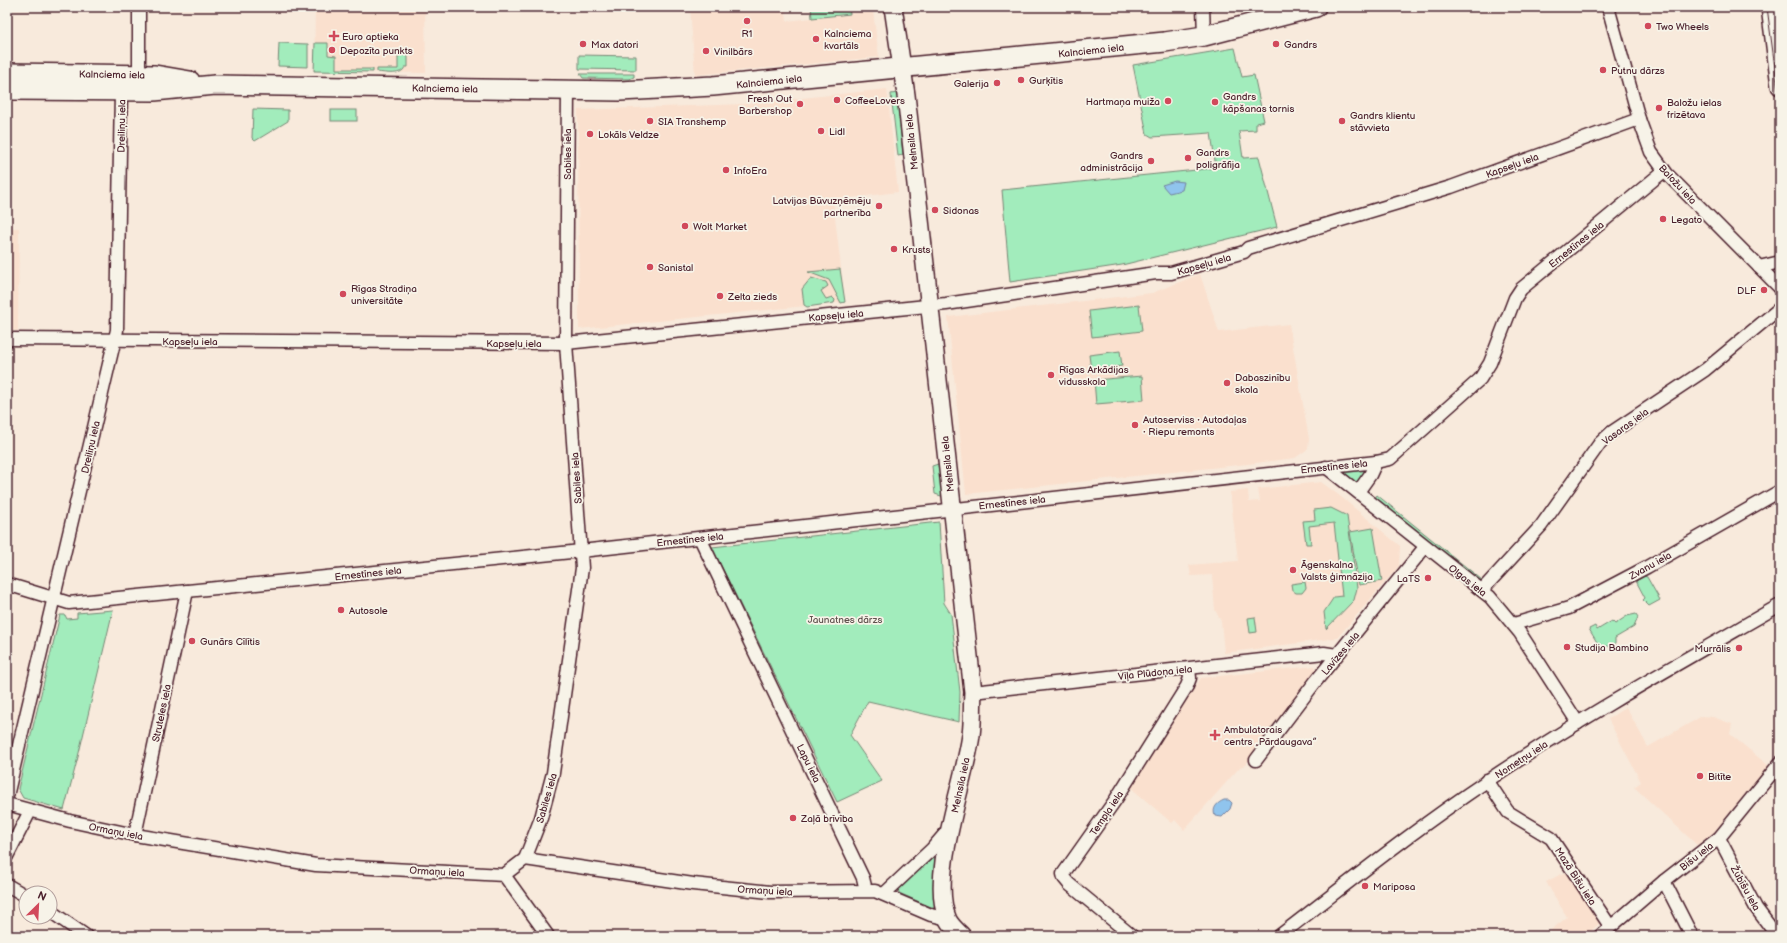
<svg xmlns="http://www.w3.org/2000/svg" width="1787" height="943" viewBox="0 0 1787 943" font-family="'Balsamiq Sans',sans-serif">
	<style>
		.built { fill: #fae0ce }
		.green { fill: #a2ecbc; stroke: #768674 }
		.water { fill: #90c4ed; stroke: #74829f }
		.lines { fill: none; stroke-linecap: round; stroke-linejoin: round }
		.street-casing { stroke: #4a1f2b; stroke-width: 15 }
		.secondary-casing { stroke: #4a1f2b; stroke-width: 20 }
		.primary-casing { stroke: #4a1f2b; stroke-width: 22 }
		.street { stroke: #f7f3e8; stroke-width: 12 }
		.secondary { stroke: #f7f3e8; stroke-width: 17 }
		.primary { stroke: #f7f3e8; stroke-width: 19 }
		.tram { stroke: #4a1f2b; stroke-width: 1 }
		.poi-dot { fill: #d1495b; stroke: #f7f3e8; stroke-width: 1.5 }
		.labels { text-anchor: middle; stroke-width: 3.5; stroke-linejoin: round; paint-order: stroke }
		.poi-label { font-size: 10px; fill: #4a1f2b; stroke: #f7f3e8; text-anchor: start }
		.street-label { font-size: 10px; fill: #4a1f2b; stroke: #f7f3e8 }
		.park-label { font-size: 10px; fill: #60524f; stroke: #f7f3e8 }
	</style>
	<rect width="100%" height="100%" fill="#f8eadc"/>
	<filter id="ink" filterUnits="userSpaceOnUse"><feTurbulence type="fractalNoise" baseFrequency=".025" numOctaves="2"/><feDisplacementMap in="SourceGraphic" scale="8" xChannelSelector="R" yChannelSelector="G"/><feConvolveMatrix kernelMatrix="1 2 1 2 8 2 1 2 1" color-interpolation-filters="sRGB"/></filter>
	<g filter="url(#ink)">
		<!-- built -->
		<g class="built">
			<polygon points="315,7 425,7 426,73 314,71"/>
			<polygon points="690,7 785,7 787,21 873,11 879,57 695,75"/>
			<polygon points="887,89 898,192 833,200 845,302 579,329 578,110 745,104"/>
			<polygon points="7,228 19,228 18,331 7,330"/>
			<polygon points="1200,274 1219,332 1289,324 1309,439 1308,448 1305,451 1295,458 1248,464 966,494 948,317 1152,293"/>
			<polygon points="1321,482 1340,496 1400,546 1399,566 1337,638 1224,653 1221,621 1215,610 1212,575 1191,576 1189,565 1238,561 1230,492 1248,490 1249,502 1260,501 1258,489"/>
			<polygon points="1315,666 1316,671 1252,757 1245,765 1240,767 1184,830 1175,820 1172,823 1130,787 1150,753 1201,678"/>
			<polygon points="1626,707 1648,747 1702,716 1713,717 1732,724 1730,734 1769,766 1712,834 1697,845 1634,787 1641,782 1608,719"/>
			<polygon points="1563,873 1568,873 1601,922 1585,936 1553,936 1551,930 1567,917 1546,882"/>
		</g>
		<!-- green -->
		<g class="green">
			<polygon points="811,7 849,7 850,14 812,18"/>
			<polygon points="279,43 308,44 308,67 278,66"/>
			<polygon points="315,43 328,43 328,55 336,56 336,69 373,69 373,72 314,71"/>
			<polygon points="1235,48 1242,77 1254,75 1264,121 1256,123 1256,130 1239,131 1243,158 1259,157 1277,227 1122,265 1010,282 1002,190 1216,168 1211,133 1152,137 1147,134 1133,65"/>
			<path d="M402 53H405L408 57V67H405C402 76 386 73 377 72V69H398V57Z"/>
			<polygon points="579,55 636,56 636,70 579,69"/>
			<polygon points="580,74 634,74 634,77 629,79 583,78"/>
			<polygon points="897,93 903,155 898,156 891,94"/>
			<polygon points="253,109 288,110 288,121 255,141 252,138"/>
			<rect x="331" y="110" width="26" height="11"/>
			<polygon points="840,269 845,302 841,303 829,280 808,272"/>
			<polygon points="811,278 826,282 828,286 821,291 826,299 832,297 835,300 834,303 807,307 804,305 802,289"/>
			<polygon points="1139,305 1142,331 1092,337 1089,311"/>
			<polygon points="1120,351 1122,366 1091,370 1089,355"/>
			<polygon points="1142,376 1144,400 1096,404 1094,380"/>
			<polygon points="938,464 943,494 941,496 935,494 932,466"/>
			<polygon points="1364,469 1365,472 1358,482 1354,482 1344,473 1346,471"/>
			<polygon points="1377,495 1482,580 1477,580 1375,498"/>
			<polygon points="1331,508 1347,516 1357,588 1354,600 1326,629 1324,612 1334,597 1342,596 1334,523 1309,526 1311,544 1306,544 1303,521 1315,520 1314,510"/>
			<polygon points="939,522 944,603 951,614 960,692 959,722 868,701 850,735 882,781 837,802 712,547"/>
			<polygon points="1373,528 1382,581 1359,585 1350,532"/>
			<polygon points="1644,576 1647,577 1660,600 1649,606 1643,600 1645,598 1636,581"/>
			<polygon points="1305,582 1306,588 1302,593 1296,593 1292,590 1291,584"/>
			<polygon points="113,610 78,757 64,810 23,798 18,789 60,615 65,615 67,619 77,618 77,613"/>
			<polygon points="1636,614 1638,617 1634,627 1615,638 1615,648 1608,646 1601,649 1589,629 1595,626 1597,630 1612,621 1615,624 1627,616"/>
			<polygon points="1255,617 1257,632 1250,633 1248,618"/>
			<polygon points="935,857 937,861 936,907 931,907 899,893 898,888 910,876"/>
		</g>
		<!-- water -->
		<g class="water">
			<polygon points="1175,181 1184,182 1182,190 1169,193 1162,185"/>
			<path d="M1224 800H1229L1232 803 1230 809 1222 817 1215 816C1212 808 1217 803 1224 800Z"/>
		</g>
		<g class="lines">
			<!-- street casing -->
			<g class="street-casing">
				<g id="street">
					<polyline points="1203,7 1204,36"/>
					<polyline points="1608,7 1639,119 1651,152 1667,174 1780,288"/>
					<polyline points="139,75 139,7"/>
					<polyline points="1759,267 1780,262"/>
					<polyline points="7,339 566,343 946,304 1156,273 1171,273 1244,252 1248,248 1451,187 1639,119"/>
					<polyline points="1326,467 1490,597 1520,633 1578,723"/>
					<polyline points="1358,492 1370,475 1376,462"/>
					<polyline points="700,538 863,878 866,890"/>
					<polyline points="7,584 69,603 581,551 1376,462 1390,459 1480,379 1490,363 1515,298 1521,289 1664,171"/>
					<polyline points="1482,590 1541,526 1600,443 1612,432 1705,370 1780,308"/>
					<polyline points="1514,624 1569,608 1647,567 1780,491"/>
					<polyline points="973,692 1324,653 1337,655"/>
					<polyline points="1256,760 1316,681 1425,547"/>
					<polyline points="1487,780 1508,812 1551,838 1610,926"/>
					<polyline points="7,796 117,330 121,91"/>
					<polyline points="7,804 70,821 135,835 316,865 504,875 525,859 693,884 770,892 875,891 931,915 948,919"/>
					<polyline points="135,835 187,591"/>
					<polyline points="1719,838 1756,908 1777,936"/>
					<polyline points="7,856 30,811"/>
					<polyline points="525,859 541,818 553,773 582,568 566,343 568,90"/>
					<polyline points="504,875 548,936"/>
					<polyline points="1664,881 1692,936"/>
					<polyline points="7,885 26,896"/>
					<polyline points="884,894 932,849 950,828"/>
					<polyline points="50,911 86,936"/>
					<polyline points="1132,936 1069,884 1064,878 1063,874 1116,799 1187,686 1190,678 1189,669"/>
					<path d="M1279 936C1347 884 1415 829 1487 781 1582 717 1681 662 1780 605"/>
					<polyline points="1600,936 1664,881 1719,838 1780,763"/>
				</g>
			</g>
			<!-- secondary casing -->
			<g class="secondary-casing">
				<g id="secondary">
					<path d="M893 7 906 95 973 692C972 706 973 721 971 735 965 782 928 877 948 920 951 926 957 931 962 936"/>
					<polyline points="1770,7 1780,86"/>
				</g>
			</g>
			<!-- primary casing -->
			<g class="primary-casing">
				<g id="primary">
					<polyline points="7,73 155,75 190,81"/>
					<polyline points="7,90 154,91 215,85 620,91 658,89 713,86 1165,42 1204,36 1316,7"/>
				</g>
			</g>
			<!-- street -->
			<use href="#street" class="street"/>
			<!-- secondary -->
			<use href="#secondary" class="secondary"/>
			<!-- primary -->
			<use href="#primary" class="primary"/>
			<!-- tram -->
			<polyline class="tram" points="1767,7 1780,106"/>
		</g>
	</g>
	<!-- markers -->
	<g class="poi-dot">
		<circle cx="747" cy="21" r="4"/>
		<circle cx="1648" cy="26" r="4"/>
		<path d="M332 30h4v4h4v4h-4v4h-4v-4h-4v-4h4z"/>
		<circle cx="816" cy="39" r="4"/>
		<circle cx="583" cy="44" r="4"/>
		<circle cx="1276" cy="44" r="4"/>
		<circle cx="332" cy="50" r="4"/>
		<circle cx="706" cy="51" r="4"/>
		<circle cx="1603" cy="70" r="4"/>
		<circle cx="1021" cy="80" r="4"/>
		<circle cx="997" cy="83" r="4"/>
		<circle cx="837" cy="100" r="4"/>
		<circle cx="1168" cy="101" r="4"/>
		<circle cx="1215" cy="102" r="4"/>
		<circle cx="800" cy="104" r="4"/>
		<circle cx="1659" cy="108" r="4"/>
		<circle cx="650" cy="121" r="4"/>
		<circle cx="1342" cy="121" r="4"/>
		<circle cx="821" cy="131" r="4"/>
		<circle cx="590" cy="134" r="4"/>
		<circle cx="1188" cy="158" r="4"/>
		<circle cx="1151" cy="161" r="4"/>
		<circle cx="726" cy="170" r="4"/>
		<circle cx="879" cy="206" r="4"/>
		<circle cx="935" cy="210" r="4"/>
		<circle cx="1663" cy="219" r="4"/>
		<circle cx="685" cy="226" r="4"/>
		<circle cx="894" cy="249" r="4"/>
		<circle cx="650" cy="267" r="4"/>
		<circle cx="1764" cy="290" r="4"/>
		<circle cx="343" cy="294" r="4"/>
		<circle cx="720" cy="296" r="4"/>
		<circle cx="1051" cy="375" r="4"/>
		<circle cx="1227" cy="383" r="4"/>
		<circle cx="1135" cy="425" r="4"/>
		<circle cx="1293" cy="570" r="4"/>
		<circle cx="1428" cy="578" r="4"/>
		<circle cx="341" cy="610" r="4"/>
		<circle cx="192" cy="641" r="4"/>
		<circle cx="1567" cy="647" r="4"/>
		<circle cx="1739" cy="648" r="4"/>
		<path d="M1213 729h4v4h4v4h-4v4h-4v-4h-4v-4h4z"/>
		<circle cx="1700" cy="776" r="4"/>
		<circle cx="793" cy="818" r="4"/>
		<circle cx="1365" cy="886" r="4"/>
	</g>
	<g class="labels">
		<!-- poi labels -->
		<g class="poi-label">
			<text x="1656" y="30">Two Wheels</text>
			<text x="747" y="37" text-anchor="middle">R1</text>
			<text x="824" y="37">Kalnciema<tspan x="824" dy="12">kvartāls</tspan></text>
			<text x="342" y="40">Euro aptieka</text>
			<text x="591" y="48">Max datori</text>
			<text x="1284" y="48">Gandrs</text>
			<text x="340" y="54">Depozīta punkts</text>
			<text x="714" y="55">Vinilbārs</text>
			<text x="1611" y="74">Putnu dārzs</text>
			<text x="1029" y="84">Gurķītis</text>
			<text x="989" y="87" text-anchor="end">Galerija</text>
			<text x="1223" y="100">Gandrs<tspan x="1223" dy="12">kāpšanas tornis</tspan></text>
			<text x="792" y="102" text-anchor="end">Fresh Out<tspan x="792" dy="12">Barbershop</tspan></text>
			<text x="845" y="104">CoffeeLovers</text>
			<text x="1160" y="105" text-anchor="end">Hartmaņa muiža</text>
			<text x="1667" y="106">Baložu ielas<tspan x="1667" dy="12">frizētava</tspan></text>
			<text x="1350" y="119">Gandrs klientu<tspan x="1350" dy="12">stāvvieta</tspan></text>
			<text x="658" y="125">SIA Transhemp</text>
			<text x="829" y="135">Lidl</text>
			<text x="598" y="138">Lokāls Veldze</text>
			<text x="1196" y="156">Gandrs<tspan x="1196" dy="12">poligrāfija</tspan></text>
			<text x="1143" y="159" text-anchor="end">Gandrs<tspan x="1143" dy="12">administrācija</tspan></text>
			<text x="734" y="174">InfoEra</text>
			<text x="871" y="204" text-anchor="end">Latvijas Būvuzņēmēju<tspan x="871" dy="12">partnerība</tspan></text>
			<text x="943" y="214">Sidonas</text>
			<text x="1671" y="223">Legato</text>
			<text x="693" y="230">Wolt Market</text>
			<text x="902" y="253">Krusts</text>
			<text x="658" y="271">Sanistal</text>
			<text x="351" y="292">Rīgas Stradiņa<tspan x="351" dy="12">universitāte</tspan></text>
			<text x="1756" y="294" text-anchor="end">DLF</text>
			<text x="728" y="300">Zelta zieds</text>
			<text x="1059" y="373">Rīgas Arkādijas<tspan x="1059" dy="12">vidusskola</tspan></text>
			<text x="1235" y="381">Dabaszinību<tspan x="1235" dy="12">skola</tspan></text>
			<text x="1143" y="423">Autoserviss • Autodaļas<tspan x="1143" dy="12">• Riepu remonts</tspan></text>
			<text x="1301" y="568">Āgenskalna<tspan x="1301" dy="12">Valsts ģimnāzija</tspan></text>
			<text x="1420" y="582" text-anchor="end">LaTS</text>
			<text x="349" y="614">Autosole</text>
			<text x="200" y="645">Gunārs Cīlītis</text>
			<text x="1575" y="651">Studija Bambino</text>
			<text x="1731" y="652" text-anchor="end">Murrālis</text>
			<text x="1224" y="733">Ambulatorais<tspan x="1224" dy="12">centrs „Pārdaugava”</tspan></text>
			<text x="1708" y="780">Bitīte</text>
			<text x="801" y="822">Zaļā brīvība</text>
			<text x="1373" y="890">Mariposa</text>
		</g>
		<!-- street labels -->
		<g class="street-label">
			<text transform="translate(1091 50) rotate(-6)" y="4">Kalnciema iela</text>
			<text transform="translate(112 74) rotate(1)" y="4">Kalnciema iela</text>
			<text transform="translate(769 81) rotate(-6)" y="4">Kalnciema iela</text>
			<text transform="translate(445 88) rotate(1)" y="4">Kalnciema iela</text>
			<text transform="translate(121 126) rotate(-89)" y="4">Dreiliņu iela</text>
			<text transform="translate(911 142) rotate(-96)" y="4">Melnsila iela</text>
			<text transform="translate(567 154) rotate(-90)" y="4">Sabiles iela</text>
			<text transform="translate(1512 165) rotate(-20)" y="4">Kapseļu iela</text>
			<text transform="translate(1678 184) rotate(47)" y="4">Baložu iela</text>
			<text transform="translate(1576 244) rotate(-39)" y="4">Ernestīnes iela</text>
			<text transform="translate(1204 264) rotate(-16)" y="4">Kapseļu iela</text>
			<text transform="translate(836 315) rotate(-5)" y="4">Kapseļu iela</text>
			<text x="190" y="345">Kapseļu iela</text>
			<text x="514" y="347">Kapseļu iela</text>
			<text transform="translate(1625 426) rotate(-36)" y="4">Vasaras iela</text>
			<text transform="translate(90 447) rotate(-77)" y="4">Dreiliņu iela</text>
			<text transform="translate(947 464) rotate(-96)" y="4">Melnsila iela</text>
			<text transform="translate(1334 466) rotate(-6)" y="4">Ernestīnes iela</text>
			<text transform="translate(576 478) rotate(-94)" y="4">Sabiles iela</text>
			<text transform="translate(1012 502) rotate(-6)" y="4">Ernestīnes iela</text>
			<text transform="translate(690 539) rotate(-6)" y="4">Ernestīnes iela</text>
			<text transform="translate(1650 565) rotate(-29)" y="4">Zvanu iela</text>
			<text transform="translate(368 573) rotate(-6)" y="4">Ernestīnes iela</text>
			<text transform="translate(1468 580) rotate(38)" y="4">Olgas iela</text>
			<text transform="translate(1340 653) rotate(-50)" y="4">Lavīzes iela</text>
			<text transform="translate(1155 672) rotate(-6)" y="4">Viļa Plūdoņa iela</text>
			<text transform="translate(161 713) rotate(-78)" y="4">Struteles iela</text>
			<text transform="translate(1521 759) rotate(-33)" y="4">Nometņu iela</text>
			<text transform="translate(809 763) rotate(64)" y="4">Lapu iela</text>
			<text transform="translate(960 785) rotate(-78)" y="4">Melnsila iela</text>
			<text transform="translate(546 798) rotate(-74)" y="4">Sabiles iela</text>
			<text transform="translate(1106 813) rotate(-56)" y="4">Tempļa iela</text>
			<text transform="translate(116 831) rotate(11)" y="4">Ormaņu iela</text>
			<text transform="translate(1696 856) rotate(-38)" y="4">Bišu iela</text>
			<text transform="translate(437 871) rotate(3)" y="4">Ormaņu iela</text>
			<text transform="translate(1576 876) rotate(57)" y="4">Mazā Bišu iela</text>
			<text transform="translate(1746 888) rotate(61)" y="4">Žubīšu iela</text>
			<text transform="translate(765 890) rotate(3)" y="4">Ormaņu iela</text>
		</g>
		<!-- park labels -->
		<g class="park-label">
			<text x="845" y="623">Jaunatnes dārzs</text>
		</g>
	</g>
	<!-- margin -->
	<rect width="1787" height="943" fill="none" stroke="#f7f3e8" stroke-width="24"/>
	<rect x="12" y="12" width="1763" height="919" fill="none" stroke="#4a1f2b" stroke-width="1.5" filter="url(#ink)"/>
	<!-- north arrow -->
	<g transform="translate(38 905) rotate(24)"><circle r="19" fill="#f7f3e8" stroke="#b29e9c"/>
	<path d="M0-3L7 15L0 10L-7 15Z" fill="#d1495b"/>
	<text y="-6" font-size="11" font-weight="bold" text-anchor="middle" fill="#4a1f2b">N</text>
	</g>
</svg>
